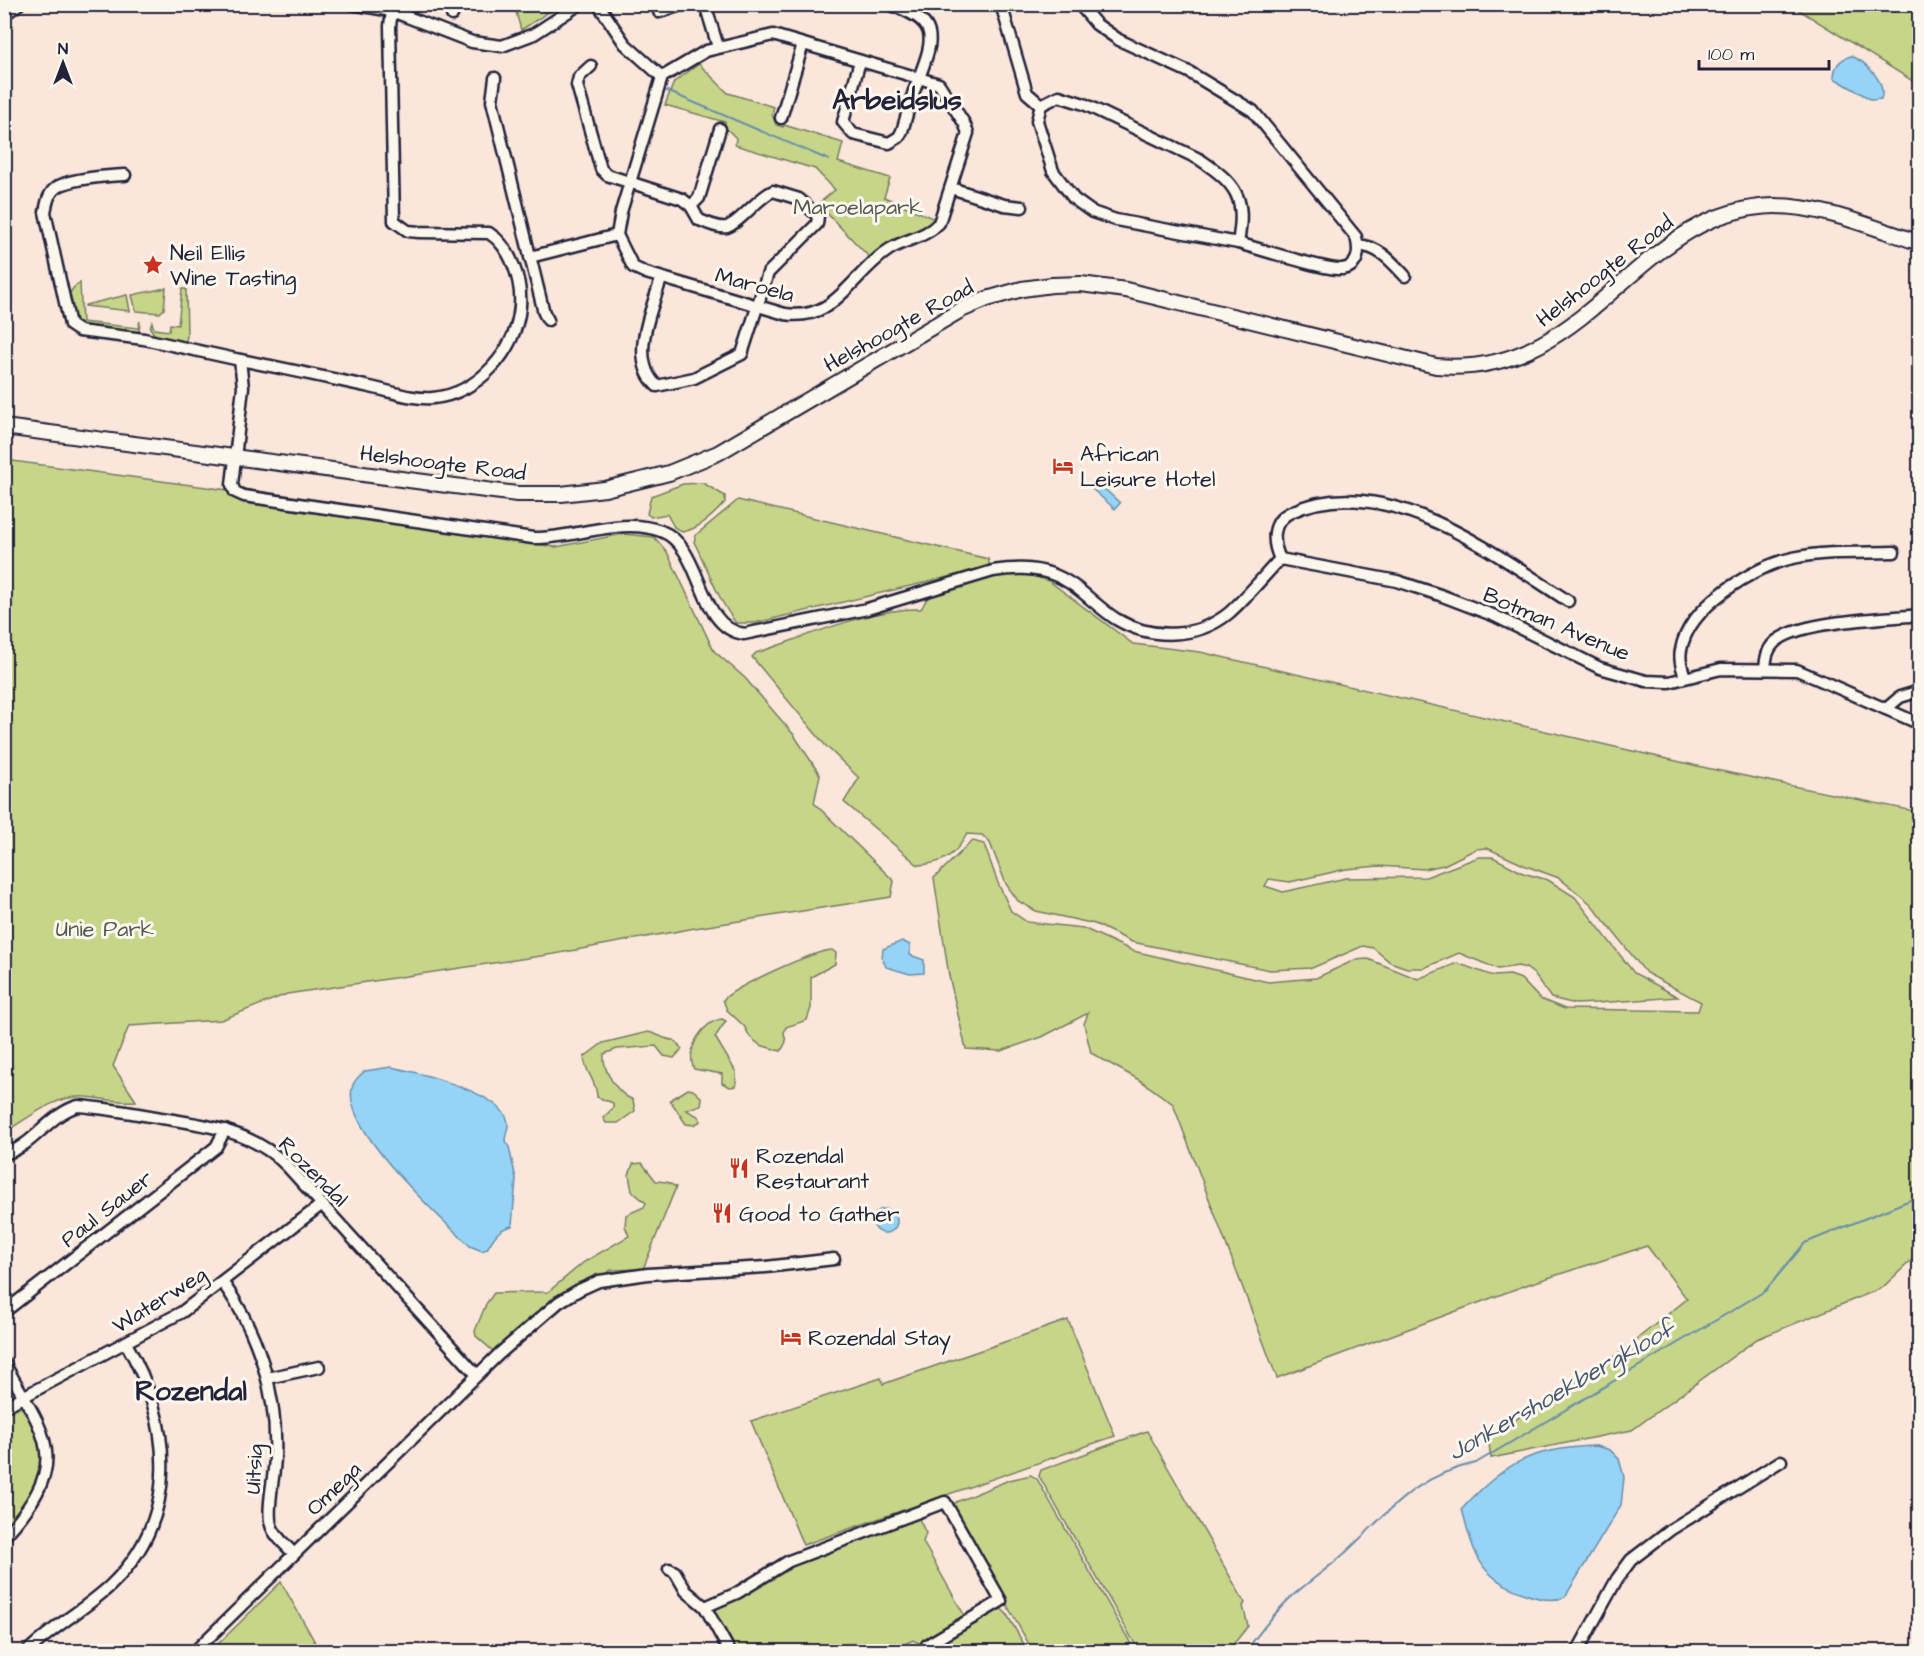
<svg xmlns="http://www.w3.org/2000/svg" width="1924" height="1656" viewBox="0 0 1924 1656" font-family="'Architects Daughter',sans-serif">
	<style>
		.green { fill: #c7d589; stroke: #747c62; stroke-width: 1.5 }
		.water { fill: #95d4f6; stroke: #678dab; stroke-width: 1.5 }
		.lines { fill: none; stroke-linecap: round; stroke-linejoin: round }
		.stream { stroke: #678dab; stroke-width: 2 }
		.minor-casing { stroke: #22223b; stroke-width: 15 }
		.secondary-casing { stroke: #22223b; stroke-width: 18 }
		.minor { stroke: #fbf7ec; stroke-width: 10 }
		.secondary { stroke: #fbf7ec; stroke-width: 14 }
		.labels { text-anchor: middle; stroke-width: 6; stroke-linejoin: round; paint-order: stroke }
		.park-label { font-size: 22px; fill: #545852; stroke: #fbf7ec }
		.poi-label { font-size: 22px; fill: #22223b; stroke: #fbf7ec; text-anchor: start }
		.street-label { font-size: 22px; fill: #22223b; stroke: #fbf7ec }
		.water-label { font-size: 24px; font-style: italic; fill: #445773; stroke: #fbf7ec }
		.district-label { font-size: 28px; font-weight: bold; fill: #22223b; stroke: #fbf7ec }
	</style>
	<rect width="100%" height="100%" fill="#fae6da"/>
	<filter id="ink" filterUnits="userSpaceOnUse"><feTurbulence type="fractalNoise" baseFrequency=".0167" numOctaves="2"/><feDisplacementMap in="SourceGraphic" scale="12" xChannelSelector="R" yChannelSelector="G"/><feConvolveMatrix kernelMatrix="1 2 1 2 8 2 1 2 1" color-interpolation-filters="sRGB"/></filter>
	<g filter="url(#ink)">
		<!-- green -->
		<g class="green">
			<polygon points="557,4 558,6 521,30 514,5"/>
			<polygon points="1791,5 1919,5 1919,85"/>
			<path d="M699 64 728 93 774 107 772 114 776 125 783 127 784 125 843 143 838 162 890 178 884 197 935 219C928 233 915 231 902 236 891 240 878 250 870 258L818 204 835 190 815 169 735 145 736 138 725 127V122L665 105 674 82Z"/>
			<path d="M80 283 82 322 138 328 140 321 139 331 135 333 81 328 72 322C70 306 63 292 80 283Z"/>
			<polygon points="166,288 164,309 160,313 136,311 132,295"/>
			<polygon points="182,289 186,289 187,337 184,344 156,337 150,328 152,322 154,329 169,331 170,324 178,325"/>
			<polygon points="127,295 130,311 85,306 85,305"/>
			<path d="M5 460 228 490 239 501 251 504 556 547 623 534 654 537 667 552 714 651 745 678 794 735 820 775 814 803 894 881 891 897 695 928 554 954 287 994 221 1020 129 1026 113 1066 136 1101C118 1103 103 1098 85 1097 56 1094 29 1118 5 1132L4 798 14 779 4 773Z"/>
			<path d="M703 483 725 496V502C714 515 700 529 682 532L674 527 667 514 651 517 647 514 651 496 683 484Z"/>
			<path d="M738 500 988 559 990 567 755 623H736C718 600 708 569 694 542L696 535Z"/>
			<path d="M1020 572 1049 581 1133 644 1200 652 1711 769 1919 812V1253L1882 1288 1757 1339 1632 1430 1491 1458 1488 1437 1617 1355 1687 1299 1647 1246 1529 1284 1277 1378 1173 1104 1141 1081 1091 1053 1084 1024 1088 1013 1042 1037 1001 1051 966 1049 949 976 934 878 968 845 973 841 984 844 998 883 1011 911 1027 922 1083 928 1133 951 1268 982 1316 978 1355 960 1368 959 1418 979 1457 963 1493 976 1510 975 1521 979 1540 999 1565 1009 1698 1011 1701 1002 1646 973 1591 904 1559 878 1526 866 1487 848 1476 849 1444 865 1424 869 1379 866 1346 869 1290 882 1269 879 1265 886 1283 892 1346 878 1426 877 1479 857H1493L1523 873 1548 880 1575 897 1634 973 1678 997 1597 1003 1576 1004 1551 998 1534 974 1526 968 1518 966 1498 969 1459 953 1424 968H1407L1390 962 1373 948 1363 946 1312 968 1270 970 1132 942 1095 924 1036 911 1018 901 1006 884 990 843 982 835 967 834C955 856 942 864 918 865L844 802 859 778 825 745 752 657 756 653C802 638 874 607 921 609L929 595 982 579Z"/>
			<path d="M832 950 836 953 835 964 811 977V1008L807 1020 786 1027 784 1033 786 1042 781 1051 760 1045 750 1037 744 1026 727 1010 723 1000C734 987 813 951 832 950Z"/>
			<path d="M722 1019 726 1021 715 1037 736 1072V1086L730 1087 722 1083V1074L694 1069C685 1049 703 1021 722 1019Z"/>
			<path d="M648 1032C659 1034 664 1040 674 1040L682 1049 674 1058 664 1056 656 1046 617 1049 604 1054C602 1071 618 1094 633 1100L635 1111 618 1123H606L603 1118 613 1108V1103L597 1097C597 1081 585 1073 584 1057L603 1043Z"/>
			<polygon points="688,1089 693,1090 702,1098 701,1105 686,1110 698,1116 701,1121 694,1125 686,1124 670,1100"/>
			<polygon points="642,1163 656,1181 667,1182 676,1187 643,1269 611,1270 501,1347 493,1351 476,1336 475,1331 486,1304 494,1293 548,1292 584,1262 629,1236 625,1226 626,1215 644,1207 646,1203 632,1191 629,1175 633,1164"/>
			<polygon points="1068,1320 1115,1436 803,1545 751,1421 881,1378 883,1384"/>
			<path d="M12 1408H23C59 1450 36 1492 5 1527V1412Z"/>
			<polygon points="1147,1431 1245,1603 1243,1606 1248,1626 1228,1651 1139,1651 1039,1476 1041,1470"/>
			<polygon points="1031,1475 1037,1479 1135,1651 1033,1651 952,1509 956,1502 1009,1480"/>
			<polygon points="917,1515 926,1533 923,1542 967,1620 923,1645 913,1640 890,1651 734,1652 712,1609 796,1559"/>
			<polygon points="281,1582 320,1651 211,1651"/>
			<polygon points="1000,1608 1006,1613 1028,1651 930,1652 929,1649"/>
		</g>
		<!-- water -->
		<g class="water">
			<path d="M1851 56C1865 61 1887 82 1881 99L1872 100 1834 78C1834 66 1840 59 1851 56Z"/>
			<polygon points="1098,483 1120,503 1115,509 1092,489"/>
			<polygon points="902,941 910,945 910,955 924,960 924,973 910,974 886,967 882,958 883,949"/>
			<path d="M391 1067C416 1072 505 1093 508 1123 509 1127 505 1135 505 1141L509 1147 516 1179 512 1226C498 1229 494 1237 487 1249L482 1251 470 1246C443 1220 337 1126 353 1085 355 1079 360 1075 365 1071Z"/>
			<circle cx="885" cy="1221" r="12"/>
			<path d="M1596 1446 1610 1450 1619 1459 1624 1477 1621 1505 1565 1597C1544 1606 1505 1588 1489 1573 1474 1559 1467 1528 1462 1509 1505 1462 1532 1448 1596 1446Z"/>
		</g>
		<g class="lines">
			<!-- stream -->
			<g class="stream">
				<polyline points="539,4 545,14"/>
				<polyline points="667,91 829,160"/>
				<path d="M1245 1652C1258 1635 1271 1617 1286 1602 1304 1584 1327 1570 1346 1552 1390 1511 1414 1476 1476 1463L1765 1291 1805 1243 1920 1196"/>
			</g>
			<!-- minor casing -->
			<g class="minor-casing">
				<g id="minor">
					<polyline points="352,4 392,11 472,42 502,46 534,34 580,4"/>
					<polyline points="598,4 625,44 662,77"/>
					<polyline points="705,4 718,47"/>
					<polyline points="1001,4 1027,93 1041,105"/>
					<path d="M1079 4 1096 24 1119 40 1189 72 1253 111 1356 237C1360 251 1359 267 1342 269 1327 271 1257 248 1238 243"/>
					<polyline points="659,12 684,4"/>
					<polyline points="4,15 19,4"/>
					<polyline points="452,15 456,4"/>
					<path d="M773 35 939 84 964 123 968 133 939 223C925 238 906 239 890 249 852 273 836 322 785 314L646 273 633 267 617 235 621 212 662 77 706 51Z"/>
					<path d="M860 61 843 122 853 134 889 143 899 137 902 131C907 116 910 100 916 86 933 40 944 22 888 4"/>
					<path d="M591 66 579 77 577 85 601 169 607 175 682 199 691 206 699 220C706 222 718 229 727 227 741 222 757 198 773 191L799 199 818 216 817 224 768 273 742 354 694 378 657 386C628 359 652 310 661 279"/>
					<polyline points="495,78 492,101 544,313 548,320"/>
					<path d="M1059 96 1084 104 1199 159C1238 185 1246 198 1238 243L1116 220 1092 212 1074 199 1053 171 1037 121 1041 105Z"/>
					<polyline points="781,118 803,44"/>
					<path d="M125 175C108 176 71 178 57 187 48 193 47 203 45 212L70 325 79 331 144 339 240 360 243 387 232 485 235 492 244 496 533 538C574 539 621 516 661 531 704 547 696 627 744 634L867 609 993 571C1013 568 1032 567 1052 574 1077 583 1094 605 1116 619 1151 640 1197 639 1229 613 1247 597 1263 577 1280 559"/>
					<polyline points="951,188 1004,205 1022,207"/>
					<polyline points="691,206 699,198 720,129"/>
					<path d="M1358 245C1380 247 1391 261 1405 276"/>
					<polyline points="530,257 617,235"/>
					<path d="M240 360C284 368 327 378 370 387 390 391 413 400 433 398 478 394 517 350 520 306 522 281 511 247 489 233L419 232 408 231 394 221 390 26 392 11"/>
					<polyline points="1280,559 1397,581 1440,595 1495,616 1600,668 1646,681 1669,682 1721,669 1797,670 1920,724"/>
					<path d="M1280 559C1272 542 1271 521 1291 512 1385 469 1493 553 1568 601"/>
					<path d="M1765 668C1766 658 1767 650 1774 643 1798 620 1885 619 1920 615"/>
					<path d="M1685 677C1682 668 1679 660 1681 650 1688 607 1754 566 1793 558 1826 551 1861 553 1894 552"/>
					<polyline points="1886,709 1900,697 1920,691"/>
					<path d="M4 1154C33 1147 49 1114 78 1106 106 1108 133 1113 161 1118 207 1125 253 1131 287 1166L477 1375"/>
					<path d="M223 1283C258 1331 278 1396 275 1456 275 1475 266 1509 271 1525 274 1536 286 1545 294 1554"/>
					<polyline points="4,1312 216,1147 225,1130"/>
					<path d="M4 1363C48 1439 72 1462 4 1537"/>
					<polyline points="267,1378 319,1367"/>
					<polyline points="4,1407 182,1312 321,1205"/>
					<polyline points="669,1569 675,1572 686,1591 705,1607 730,1652"/>
					<polyline points="705,1607 737,1593 789,1561 945,1502 1001,1601 927,1645 923,1652"/>
					<path d="M27 1652C52 1627 84 1610 110 1586 182 1517 172 1423 126 1343"/>
					<polyline points="194,1652 499,1354 559,1302 579,1290 599,1281 648,1274 766,1267 834,1259"/>
					<polyline points="1577,1652 1617,1579 1631,1560 1670,1530 1781,1461"/>
				</g>
			</g>
			<!-- secondary casing -->
			<g class="secondary-casing">
				<path id="secondary" d="M4 427 470 488 517 494H561L605 489 669 473 718 453 961 310 987 299 1022 289 1052 285 1081 284 1126 290 1436 366C1592 380 1635 208 1775 206 1823 206 1874 228 1920 243"/>
			</g>
			<!-- minor -->
			<use href="#minor" class="minor"/>
			<!-- secondary -->
			<use href="#secondary" class="secondary"/>
		</g>
	</g>
	<!-- icons -->
	<defs>
		<g id="sight-bare" transform="scale(1.62)"><path d="M0-6L1.8-2.2L6-1.7L2.9 1.2L3.7 5.4L0 3.3L-3.7 5.4L-2.9 1.2L-6-1.7L-1.8-2.2Z" fill="#c8321e" stroke="#fbf7ec" stroke-width="2.5" paint-order="stroke"/></g>
		<g id="hotel-bare" transform="scale(1.62)"><path d="M-6-4.5h1.5V1H6V5H4.5V3h-9V5H-6ZM-4 0a1.8 1.8 0 1 1 3.6 0ZM.5 0V-2.5h3Q6-2.5 6 0Z" fill="#c8321e" stroke="#fbf7ec" stroke-width="2.5" paint-order="stroke"/></g>
		<g id="restaurant-bare" transform="scale(1.62)"><path d="M-5-6h1v4h1v-4h1v4h1v-4h1v5L-1.5 .5V6h-2V.5L-5-1ZM5-6V6H3V1.5H1.5Q1.5-4 5-6Z" fill="#c8321e" stroke="#fbf7ec" stroke-width="2.5" paint-order="stroke"/></g>
	</defs>
	<g fill-rule="evenodd">
		<use href="#sight-bare" x="153" y="265"/>
		<use href="#hotel-bare" x="1063" y="466"/>
		<use href="#restaurant-bare" x="739" y="1168"/>
		<use href="#restaurant-bare" x="722" y="1213"/>
		<use href="#hotel-bare" x="791" y="1337"/>
	</g>
	<g class="labels">
		<!-- park labels -->
		<g class="park-label">
			<text x="858" y="214">Maroelapark</text>
			<text x="105" y="936">Unie Park</text>
		</g>
		<!-- poi labels -->
		<g class="poi-label">
			<text x="170" y="260">Neil Ellis<tspan x="170" dy="25">Wine Tasting</tspan></text>
			<text x="1080" y="461">African<tspan x="1080" dy="25">Leisure Hotel</tspan></text>
			<text x="756" y="1163">Rozendal<tspan x="756" dy="25">Restaurant</tspan></text>
			<text x="739" y="1221">Good to Gather</text>
			<text x="808" y="1345">Rozendal Stay</text>
		</g>
		<!-- street labels -->
		<g class="street-label">
			<text transform="translate(1604 270) rotate(-38)" y="8">Helshoogte Road</text>
			<text transform="translate(755 284) rotate(15)" y="8">Maroela</text>
			<text transform="translate(898 325) rotate(-29)" y="8">Helshoogte Road</text>
			<text transform="translate(443 462) rotate(7)" y="8">Helshoogte Road</text>
			<text transform="translate(1557 623) rotate(23)" y="8">Botman Avenue</text>
			<text transform="translate(314 1171) rotate(45)" y="8">Rozendal</text>
			<text transform="translate(106 1208) rotate(-38)" y="8">Paul Sauer</text>
			<text transform="translate(159 1299) rotate(-32)" y="8">Waterweg</text>
			<text transform="translate(253 1469) rotate(-87)" y="8">Uitsig</text>
			<text transform="translate(333 1488) rotate(-44)" y="8">Omega</text>
		</g>
		<!-- water labels -->
		<g class="water-label">
			<text transform="translate(1561 1390) rotate(-30)" y="8">Jonkershoekbergkloof</text>
		</g>
		<!-- district labels -->
		<g class="district-label">
			<text x="897" y="109">Arbeidslus</text>
			<text x="191" y="1400">Rozendal</text>
		</g>
	</g>
	<!-- margin -->
	<rect width="1924" height="1656" fill="none" stroke="#fbf7ec" stroke-width="24"/>
	<rect x="12" y="12" width="1900" height="1632" fill="none" stroke="#22223b" stroke-width="2" filter="url(#ink)"/>
	<!-- north arrow -->
	<g transform="translate(63 63)" stroke="#fbf7ec" stroke-width="4.5" paint-order="stroke">
	<path d="M0-4.5L10 22L0 15L-10 22Z" fill="#22223b"/>
	<text y="-9" font-size="16" font-weight="bold" text-anchor="middle" fill="#22223b">N</text>
	</g>
	<!-- scale -->
	<path d="M1699 60v9h130v-9" fill="none" stroke="#22223b" stroke-width="3"/>
	<text x="1708" y="60" font-size="18" fill="#22223b" stroke="#fbf7ec" stroke-width="4.5" paint-order="stroke">100 m</text>
</svg>
